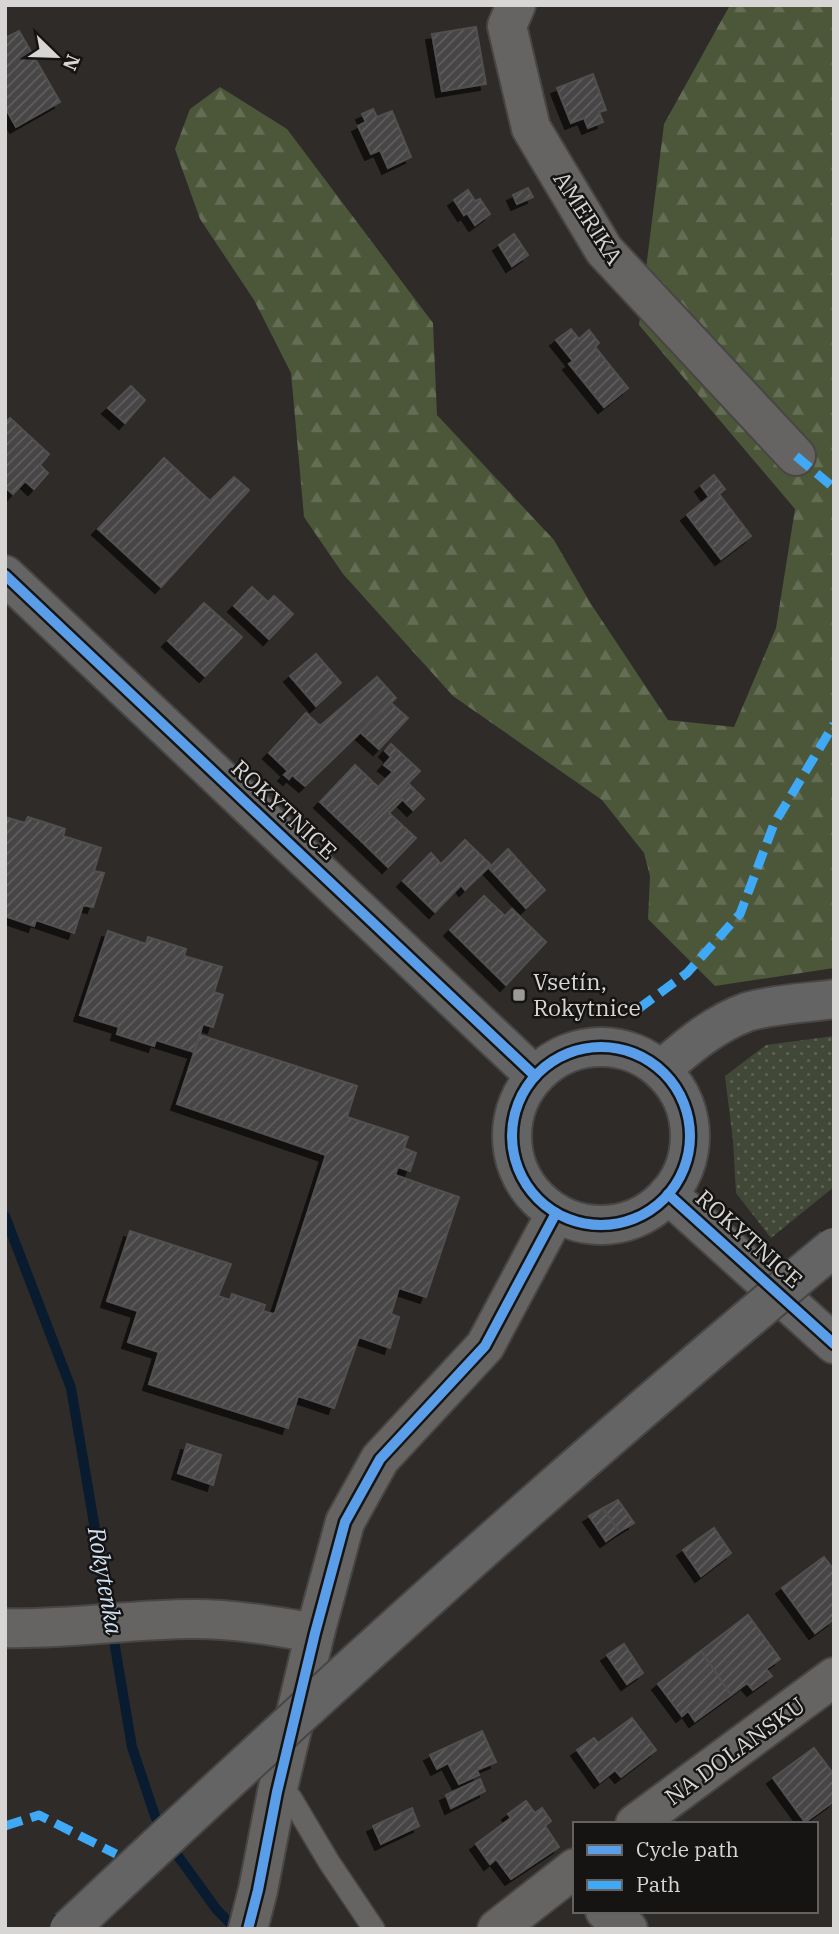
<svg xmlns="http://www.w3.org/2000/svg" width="839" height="1934" viewBox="0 0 839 1934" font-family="'IBM Plex Serif',serif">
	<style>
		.grass { fill: url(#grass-dots) }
		.forest { fill: url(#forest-firs) }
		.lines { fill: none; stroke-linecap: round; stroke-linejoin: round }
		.stream { stroke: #091b2f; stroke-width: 10 }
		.building { fill: url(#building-hatch); stroke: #51504f; stroke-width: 2; filter: url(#shadow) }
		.lane-casing { stroke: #484645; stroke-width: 24 }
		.street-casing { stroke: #484645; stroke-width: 42 }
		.primary-casing { stroke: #484645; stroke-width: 42 }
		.lane { stroke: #656463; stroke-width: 21 }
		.street { stroke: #656463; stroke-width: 38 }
		.primary { stroke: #656464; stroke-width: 38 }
		.primary-bridge-casing { stroke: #484645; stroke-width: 42; stroke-linecap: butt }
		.primary-bridge { stroke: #656464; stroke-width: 38 }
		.quiet { stroke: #3fa9f5; stroke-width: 9; stroke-dasharray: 18 9; stroke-linecap: butt }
		.cycleway-casing { stroke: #151413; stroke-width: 15 }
		.cycleway { stroke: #5a9eea; stroke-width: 10 }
		.poi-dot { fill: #9c9a98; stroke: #151413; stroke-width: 2.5 }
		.labels { text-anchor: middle; stroke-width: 5; stroke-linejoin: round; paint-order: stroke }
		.street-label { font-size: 23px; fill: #d8d6d4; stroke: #151413 }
		.poi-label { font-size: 23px; fill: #d8d6d4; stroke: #151413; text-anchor: start }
		.water-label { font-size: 24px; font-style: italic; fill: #d0e1f5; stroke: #151413 }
	</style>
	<defs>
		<pattern id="grass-dots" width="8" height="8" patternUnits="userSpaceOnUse" patternTransform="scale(1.75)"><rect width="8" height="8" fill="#424837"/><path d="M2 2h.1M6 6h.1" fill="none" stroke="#5d6253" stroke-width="1.8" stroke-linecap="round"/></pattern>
		<pattern id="forest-firs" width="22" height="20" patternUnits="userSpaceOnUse" patternTransform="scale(1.75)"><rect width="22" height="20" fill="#4c5639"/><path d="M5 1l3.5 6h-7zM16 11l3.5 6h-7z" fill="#656e55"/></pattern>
		<pattern id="building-hatch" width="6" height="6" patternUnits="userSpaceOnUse" patternTransform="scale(1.75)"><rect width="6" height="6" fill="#464545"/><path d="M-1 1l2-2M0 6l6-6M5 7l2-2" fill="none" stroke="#605f5f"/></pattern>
		<filter id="shadow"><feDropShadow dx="-6" dy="6" stdDeviation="0" flood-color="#0009"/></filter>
	</defs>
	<rect width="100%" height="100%" fill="#2e2b29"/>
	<!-- grass -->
	<polygon class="grass" points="834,1036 834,1187 771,1238 736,1193 733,1141 725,1076 766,1045"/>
	<!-- forest -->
	<polygon class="forest" points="730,5 834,5 834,968 715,986 648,919 650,876 644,853 602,800 453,696 343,574 304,517 291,373 254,300 200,219 175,149 190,109 220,87 287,129 433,323 437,415 554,540 591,604 668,720 734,727 776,628 795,509 639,325 664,124"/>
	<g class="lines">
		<!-- stream -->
		<g class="stream">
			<polyline points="5,1216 71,1388 132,1747 155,1816 163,1831"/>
			<polyline points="170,1845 217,1910 236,1929"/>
		</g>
	</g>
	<!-- building -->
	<g class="building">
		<polygon points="476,27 486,84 442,91 432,34"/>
		<polygon points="19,31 60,102 16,127 5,107 5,38"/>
		<polygon points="593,74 606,110 599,112 603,122 588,128 584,118 571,123 557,88"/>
		<polygon points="373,109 377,117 392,111 411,157 388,168 380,150 371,154 358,126 366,122 362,114"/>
		<polygon points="528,188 533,197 517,204 513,195"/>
		<polygon points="468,190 475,201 480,199 490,214 475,225 467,213 464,215 454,200"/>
		<polygon points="514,234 528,255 512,266 499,245"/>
		<polygon points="571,329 579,339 589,330 599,343 595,347 628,388 604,407 569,364 573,361 556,340"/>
		<polygon points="131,386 145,400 125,423 108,408"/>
		<polygon points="10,418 49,454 40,465 48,473 34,489 25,481 13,494 5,487 5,423"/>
		<polygon points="164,458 210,501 234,477 249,490 161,587 98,529"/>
		<polygon points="714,475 725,489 719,494 751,536 721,559 687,515 709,497 701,486"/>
		<polygon points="252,587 268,602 274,596 293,614 269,639 234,606"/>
		<polygon points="204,603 242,637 205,676 168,641"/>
		<polygon points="316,654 341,683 316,706 290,676"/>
		<polygon points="377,677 396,698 305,786 292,775 289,779 284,775 288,771 269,753 306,713 320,726"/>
		<polygon points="391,703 408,718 379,749 360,732"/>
		<polygon points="391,744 420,771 356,836 320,802 355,765 378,787 393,772 384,765 391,757 385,751"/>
		<polygon points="408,783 424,799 413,810 398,795"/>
		<polygon points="397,795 402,800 389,813 416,838 388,867 356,836"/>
		<polygon points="5,817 25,823 28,817 65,829 63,836 101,848 94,871 104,873 93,907 83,905 74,933 36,920 34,926 5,916"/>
		<polygon points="465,840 491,865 465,890 461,885 435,912 403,881 431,853 441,864"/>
		<polygon points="508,849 545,890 526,908 489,868"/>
		<polygon points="484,896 505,916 512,909 546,942 506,985 450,930"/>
		<polygon points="108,931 146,944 148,937 186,949 184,956 222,967 214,992 223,995 213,1027 203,1024 194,1052 156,1040 154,1046 117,1034 119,1027 80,1015"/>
		<polygon points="200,1035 357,1086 347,1117 408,1137 404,1148 416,1153 410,1171 398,1167 395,1175 459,1197 426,1297 399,1288 391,1314 399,1317 390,1348 359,1337 334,1408 298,1396 288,1428 149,1384 159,1352 128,1342 138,1311 107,1301 130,1231 231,1264 218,1296 230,1300 232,1294 265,1305 263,1311 273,1314 275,1313 326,1155 177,1104"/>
		<polygon points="187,1444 221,1455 213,1485 178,1473"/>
		<polygon points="618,1500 634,1523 619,1532 603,1508"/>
		<polygon points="603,1508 619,1532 606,1541 589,1516"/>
		<polygon points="714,1528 731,1553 701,1576 683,1550"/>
		<polygon points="824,1557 834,1570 834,1619 815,1633 782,1588"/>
		<polygon points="748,1615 780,1659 766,1669 772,1676 753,1690 747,1683 731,1695 701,1651"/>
		<polygon points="624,1644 643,1673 627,1684 607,1655"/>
		<polygon points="701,1651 731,1695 695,1721 688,1711 682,1716 658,1684"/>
		<polygon points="632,1718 656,1750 621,1777 615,1770 600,1782 577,1750 594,1738 598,1743"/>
		<polygon points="482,1731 496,1762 477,1770 479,1775 459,1784 448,1763 437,1769 430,1755"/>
		<polygon points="814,1748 832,1772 834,1770 834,1801 805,1822 773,1778"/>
		<polygon points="480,1779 485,1791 451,1808 446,1795"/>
		<polygon points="526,1801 535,1813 542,1808 551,1821 545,1826 559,1847 511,1879 496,1859 490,1864 476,1844 511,1818 508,1814"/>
		<polygon points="412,1808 419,1826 381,1844 373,1826"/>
	</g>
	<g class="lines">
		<!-- lane casing -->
		<g class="lane-casing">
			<polyline id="lane" points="277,1792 291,1798 329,1862 374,1929"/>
		</g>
		<!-- street casing -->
		<g class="street-casing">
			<g id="street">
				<polyline points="516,5 507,26 531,128 604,250 796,456"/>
				<path d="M5 1628C68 1630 130 1619 193 1619 234 1619 275 1626 315 1633"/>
				<polyline points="635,1824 834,1677"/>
				<polyline points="605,1911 628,1929"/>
				<polyline points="248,1929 258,1890 277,1792 315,1633 345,1522 380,1459 485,1346 556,1213"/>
				<polyline points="497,1929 575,1868"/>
			</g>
		</g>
		<!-- primary casing -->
		<g class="primary-casing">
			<g id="primary">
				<polyline points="5,575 535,1076"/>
				<circle cx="601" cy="1136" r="89"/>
				<path d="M661 1070C687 1047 714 1024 747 1012 772 1004 807 1003 834 999"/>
				<polyline points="668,1194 834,1344"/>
			</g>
		</g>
		<!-- lane -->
		<use href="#lane" class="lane"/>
		<!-- street -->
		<use href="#street" class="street"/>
		<!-- primary -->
		<use href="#primary" class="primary"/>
		<!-- primary-bridge casing -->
		<g class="primary-bridge-casing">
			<path id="primary-bridge" d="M69 1929C318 1695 571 1465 834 1247"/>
		</g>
		<!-- primary-bridge -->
		<use href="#primary-bridge" class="primary-bridge"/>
		<!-- quiet -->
		<g class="quiet">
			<polyline points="796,456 834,488"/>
			<polyline points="638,1009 687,973 740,914 774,824 834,724"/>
			<polyline points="5,1826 39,1815 116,1854"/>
		</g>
		<!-- cycleway casing -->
		<g class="cycleway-casing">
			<g id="cycleway">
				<polyline points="5,575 535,1076"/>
				<circle cx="601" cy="1136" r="89"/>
				<polyline points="668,1194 834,1344"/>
				<polyline points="248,1929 258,1890 277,1792 315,1633 345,1522 380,1459 485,1346 556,1213"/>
			</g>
		</g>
		<!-- cycleway -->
		<use href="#cycleway" class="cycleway"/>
	</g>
	<!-- markers -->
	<rect class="poi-dot" x="512" y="988" width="14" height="14" rx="3.5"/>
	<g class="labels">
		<!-- street labels -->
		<g class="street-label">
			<text transform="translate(588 218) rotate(57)" y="8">AMERIKA</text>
			<text transform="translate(284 810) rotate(43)" y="8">ROKYTNICE</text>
			<text transform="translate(749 1239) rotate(42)" y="8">ROKYTNICE</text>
			<text transform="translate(735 1751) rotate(-36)" y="8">NA DOLANSKU</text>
		</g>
		<!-- poi labels -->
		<g class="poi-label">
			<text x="533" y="990">Vsetín,<tspan x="533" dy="26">Rokytnice</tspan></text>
		</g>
		<!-- water labels -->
		<g class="water-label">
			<text transform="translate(105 1581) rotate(80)" y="8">Rokytenka</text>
		</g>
	</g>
	<!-- border -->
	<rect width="839" height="1934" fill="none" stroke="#d8d6d4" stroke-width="14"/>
	<!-- legend -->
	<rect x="573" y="1822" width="245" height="91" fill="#151413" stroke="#636260" stroke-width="2"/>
	<rect x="587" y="1845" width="35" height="10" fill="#5a9eea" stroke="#636260" stroke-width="2"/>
	<text x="636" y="1857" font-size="21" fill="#d8d6d4">Cycle path</text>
	<rect x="587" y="1880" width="35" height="10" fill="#3fa9f5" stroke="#636260" stroke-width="2"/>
	<text x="636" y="1892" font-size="21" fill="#d8d6d4">Path</text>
	<!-- north arrow -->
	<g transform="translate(56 56) rotate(113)" stroke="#151413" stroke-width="5" paint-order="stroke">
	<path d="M0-5L12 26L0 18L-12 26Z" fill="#d8d6d4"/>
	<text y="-10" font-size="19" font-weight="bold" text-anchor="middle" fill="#d8d6d4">N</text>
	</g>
</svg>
